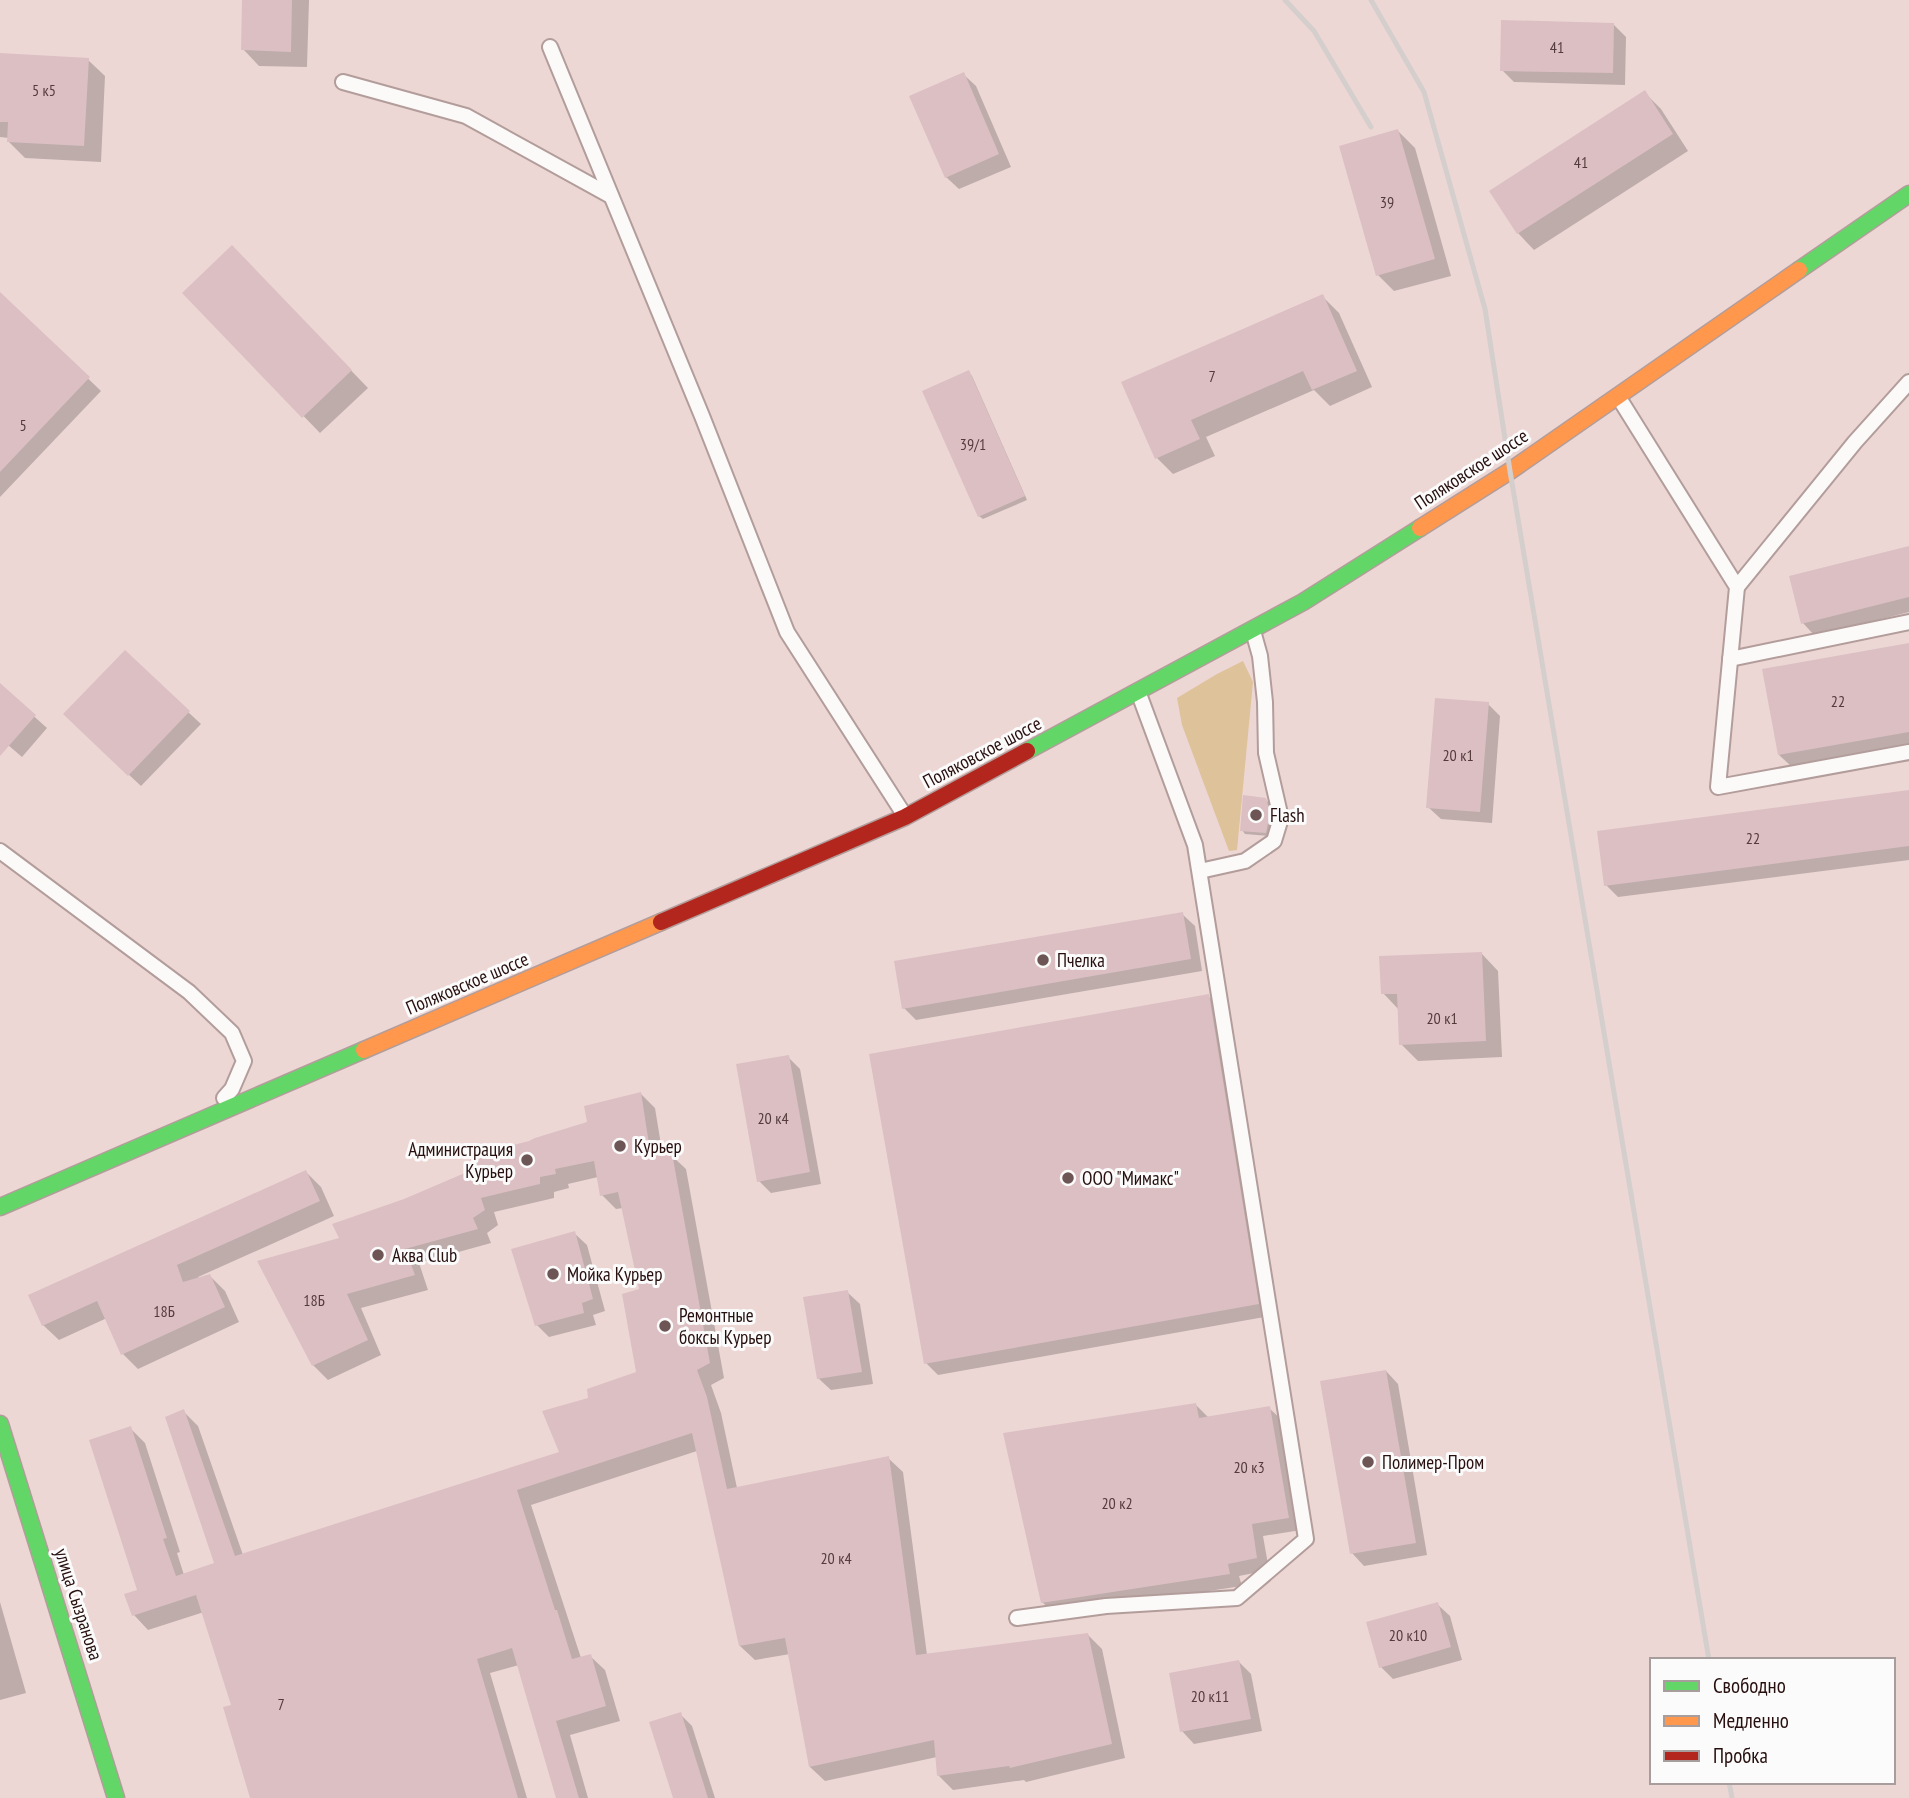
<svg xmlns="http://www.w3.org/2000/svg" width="1909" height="1798" viewBox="0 0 1909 1798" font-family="'PT Sans Narrow',sans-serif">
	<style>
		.green { fill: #dec29a }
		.shadow { fill: #0003 }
		.building { fill: #dcbfc3 }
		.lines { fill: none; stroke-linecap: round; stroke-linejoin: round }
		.lane-casing { stroke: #b29d9b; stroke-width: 18 }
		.fast-casing { stroke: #b29d9b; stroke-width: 19 }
		.slow-casing { stroke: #b29d9b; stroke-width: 19 }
		.jam-casing { stroke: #b29d9b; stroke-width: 19 }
		.lane { stroke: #fcf9f9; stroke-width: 14 }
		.fast { stroke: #63d668; stroke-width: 16 }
		.slow { stroke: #ff974d; stroke-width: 16 }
		.jam { stroke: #b3261e; stroke-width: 16 }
		.rail { stroke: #d4cecd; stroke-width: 5 }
		.poi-dot { fill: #6c5554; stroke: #fbfbfb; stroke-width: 2.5 }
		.labels { text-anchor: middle; stroke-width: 6; stroke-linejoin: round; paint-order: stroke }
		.number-label { font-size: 16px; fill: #543b3b }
		.street-label { font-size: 19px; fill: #260f0e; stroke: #fbfbfb }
		.poi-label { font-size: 19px; fill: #260f0e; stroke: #fbfbfb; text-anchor: start }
	</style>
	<rect width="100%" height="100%" fill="#edd7d5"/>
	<!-- green -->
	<polygon class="green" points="1243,661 1253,682 1237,850 1229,851 1182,725 1177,698 1217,674"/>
	<!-- shadow -->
	<g class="shadow">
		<polygon points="244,0 309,0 307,67 259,66 243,49"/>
		<polygon points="1613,24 1626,37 1625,85 1514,82 1502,70"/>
		<polygon points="0,55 88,60 105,76 101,162 25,158 9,142 9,138 0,137"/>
		<polygon points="963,74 976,86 1011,167 959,189 946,177"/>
		<polygon points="1645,93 1661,109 1688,151 1534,250 1518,233"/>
		<polygon points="1398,131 1415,148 1451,276 1394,291 1378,275"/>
		<polygon points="248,264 368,388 320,433 184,293"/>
		<polygon points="0,294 101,391 0,497"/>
		<polygon points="1322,296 1339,313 1372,387 1330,406 1314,390 1206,437 1215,456 1173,474 1157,458 1124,383"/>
		<polygon points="968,372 972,376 1027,500 983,519 979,516"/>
		<polygon points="1909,548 1909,612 1815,636 1803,623"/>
		<polygon points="1909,645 1909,746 1792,767 1779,755"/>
		<polygon points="0,686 47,728 22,757 0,738"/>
		<polygon points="1488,704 1500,716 1492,823 1441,819 1428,807"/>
		<polygon points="188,712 201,724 141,786 78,727"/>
		<polygon points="1909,792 1909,860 1618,897 1606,885"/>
		<polygon points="1266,800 1269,803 1273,818 1269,836 1245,834 1242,830"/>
		<polygon points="1182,914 1195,926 1202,971 916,1020 904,1008"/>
		<polygon points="1482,954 1498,971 1502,1057 1418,1061 1401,1044 1400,1011 1383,993"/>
		<polygon points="1208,996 1221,1008 1270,1316 938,1375 926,1363"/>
		<polygon points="788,1057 800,1069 821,1184 771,1193 759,1181"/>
		<polygon points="641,1094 655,1108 663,1157 671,1155 686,1169 724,1378 711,1385 721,1413 737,1488 888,1458 903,1472 927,1655 1088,1635 1102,1649 1125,1758 1026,1782 1024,1780 953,1790 939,1776 937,1757 825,1781 810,1767 790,1654 755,1660 740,1646 697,1451 531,1505 581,1658 590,1656 605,1670 620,1721 570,1735 588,1798 558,1798 519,1665 490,1673 527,1798 252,1798 233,1706 204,1612 148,1630 134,1615 139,1591 130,1428 145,1443 180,1552 177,1553 184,1575 216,1564 183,1411 198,1426 243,1555 561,1453 590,1400 638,1373 641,1290 623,1208 616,1209 602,1195 598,1177 568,1184 569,1188 554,1192 554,1198 494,1212 498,1225 487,1233 491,1243 419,1263 428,1290 361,1308 381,1355 328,1380 313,1365 341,1239 404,1201 476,1170 530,1143 589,1123"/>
		<polygon points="306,1172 321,1187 334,1216 198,1277 199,1279 210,1276 225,1291 239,1322 138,1369 123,1354 107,1318 59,1340 43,1325"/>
		<polygon points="574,1233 587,1245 605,1311 593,1315 596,1325 549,1337 537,1325"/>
		<polygon points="847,1292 860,1304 873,1384 831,1390 818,1378"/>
		<polygon points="1386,1371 1398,1384 1427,1555 1364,1566 1352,1553"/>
		<polygon points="1195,1404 1208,1417 1269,1408 1282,1420 1301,1530 1263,1536 1269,1570 1239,1576 1242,1586 1055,1614 1042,1602"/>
		<polygon points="0,1602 26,1693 0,1700"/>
		<polygon points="1437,1604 1450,1616 1462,1660 1393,1679 1381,1667"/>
		<polygon points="1239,1662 1251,1674 1262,1731 1194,1744 1182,1731"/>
		<polygon points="680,1714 692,1726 715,1798 675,1798"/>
	</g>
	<!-- building -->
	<g class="building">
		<polygon points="242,0 292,0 291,52 241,50"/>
		<polygon points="1501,20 1614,23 1613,73 1500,71"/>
		<polygon points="0,53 89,58 84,146 7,142 8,122 0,122"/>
		<polygon points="964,72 999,154 945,178 909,96"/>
		<polygon points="1645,90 1673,134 1517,234 1489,191"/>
		<polygon points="1398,129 1435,259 1376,276 1339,146"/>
		<polygon points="232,245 352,370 302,418 182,293"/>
		<polygon points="0,292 90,377 0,472"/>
		<polygon points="1323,294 1357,371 1312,390 1303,371 1191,420 1200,439 1155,459 1121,382"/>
		<polygon points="969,370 1025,496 978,517 922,391"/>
		<polygon points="1909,546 1909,597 1801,624 1789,576"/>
		<polygon points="1909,643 1909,732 1778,755 1762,669"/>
		<polygon points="125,650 190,711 128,776 63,714"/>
		<polygon points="0,683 36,715 0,756"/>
		<polygon points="1435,698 1489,702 1480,812 1426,808"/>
		<polygon points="1909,790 1909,846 1604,886 1597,831"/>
		<polygon points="1243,795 1266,798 1270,813 1266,833 1240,831"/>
		<polygon points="1183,912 1191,959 902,1009 894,961"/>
		<polygon points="1482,952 1486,1041 1399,1045 1397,994 1381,994 1379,956"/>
		<polygon points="1209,994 1259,1304 924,1364 869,1054"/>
		<polygon points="789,1055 810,1172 757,1182 736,1064"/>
		<polygon points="641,1092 651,1157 672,1153 710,1363 697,1370 707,1397 727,1489 889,1456 916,1655 1088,1633 1112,1744 1010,1768 1009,1766 937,1776 934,1740 809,1767 785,1638 739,1646 692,1433 517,1490 555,1610 557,1610 572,1659 591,1654 606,1706 556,1721 579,1798 556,1798 512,1648 477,1659 518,1798 250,1798 223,1707 231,1705 196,1595 132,1616 124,1594 137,1590 89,1440 131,1426 167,1538 163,1539 176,1576 214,1563 165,1417 184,1409 235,1556 559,1452 542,1411 588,1398 587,1389 636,1372 622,1294 639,1289 618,1192 600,1196 594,1161 555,1169 556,1174 540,1177 540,1184 481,1198 485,1210 473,1218 478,1229 405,1249 415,1275 347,1294 368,1340 312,1366 257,1261 339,1238 332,1224 404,1199 474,1169 469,1156 529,1141 535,1138 587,1122 584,1106"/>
		<polygon points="306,1170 320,1201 177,1265 183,1282 210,1274 225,1307 121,1355 97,1301 42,1326 28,1295"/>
		<polygon points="575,1231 593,1299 582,1303 584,1313 535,1326 511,1249"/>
		<polygon points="848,1290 862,1372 817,1379 803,1297"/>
		<polygon points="1386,1370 1416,1543 1350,1554 1320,1381"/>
		<polygon points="1196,1403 1199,1418 1270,1406 1289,1518 1252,1524 1257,1558 1228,1564 1230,1574 1041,1603 1003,1433"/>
		<polygon points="1438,1602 1451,1647 1379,1668 1366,1622"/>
		<polygon points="1239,1660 1251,1719 1180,1732 1169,1673"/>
		<polygon points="681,1712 708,1798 673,1798 649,1722"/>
	</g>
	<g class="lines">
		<!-- lane casing -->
		<g class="lane-casing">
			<g id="lane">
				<polyline points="550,47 702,416 787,632 905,816"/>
				<polyline points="343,82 466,116 611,196"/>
				<polyline points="1619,398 1737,587 1718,787 1909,752"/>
				<polyline points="1737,587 1855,442 1909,382"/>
				<polyline points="1730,659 1909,622"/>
				<polyline points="0,851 189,992 232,1033 244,1061 232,1089 224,1098"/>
				<polyline points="1200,871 1245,861 1274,841 1281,818 1266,753 1265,702 1260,656 1253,631"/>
				<polyline points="1017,1618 1106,1606 1237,1598 1306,1539 1195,845 1139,694"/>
			</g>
		</g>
		<!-- fast casing -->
		<g class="fast-casing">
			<g id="fast">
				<polyline points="1799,270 1909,194"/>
				<polyline points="1027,751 1303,602 1420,528"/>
				<polyline points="0,1207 364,1050"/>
				<polyline points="0,1424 116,1798"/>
			</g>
		</g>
		<!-- slow casing -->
		<g class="slow-casing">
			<g id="slow">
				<polyline points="1420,528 1510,471 1799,270"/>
				<polyline points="364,1050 661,922"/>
			</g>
		</g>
		<!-- jam casing -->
		<g class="jam-casing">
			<polyline id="jam" points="661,922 905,817 1027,751"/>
		</g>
		<!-- lane -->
		<use href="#lane" class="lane"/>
		<!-- fast -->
		<use href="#fast" class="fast"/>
		<!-- slow -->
		<use href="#slow" class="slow"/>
		<!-- jam -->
		<use href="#jam" class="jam"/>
		<!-- rail -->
		<g class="rail">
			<polyline points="1285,0 1314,31 1371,127"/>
			<polyline points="1371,0 1424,92 1485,309 1510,471 1709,1660"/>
			<polyline points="1729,1782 1732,1798"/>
		</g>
	</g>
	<!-- markers -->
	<g class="poi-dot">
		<circle cx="1256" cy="815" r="7"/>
		<circle cx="1043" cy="960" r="7"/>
		<circle cx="620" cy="1146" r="7"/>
		<circle cx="527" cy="1160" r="7"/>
		<circle cx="1068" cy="1178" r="7"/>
		<circle cx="378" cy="1255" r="7"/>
		<circle cx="553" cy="1274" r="7"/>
		<circle cx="665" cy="1326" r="7"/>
		<circle cx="1368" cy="1462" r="7"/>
	</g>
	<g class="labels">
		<!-- number labels -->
		<g class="number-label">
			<text x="1557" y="53">41</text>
			<text x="44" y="96">5 к5</text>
			<text x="1581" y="168">41</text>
			<text x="1387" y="208">39</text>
			<text x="1212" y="382">7</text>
			<text x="23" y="431">5</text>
			<text x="973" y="450">39/1</text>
			<text x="1838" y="707">22</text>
			<text x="1458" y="761">20 к1</text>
			<text x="1753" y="844">22</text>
			<text x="1442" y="1024">20 к1</text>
			<text x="773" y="1124">20 к4</text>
			<text x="314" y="1306">18Б</text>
			<text x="164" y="1317">18Б</text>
			<text x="1249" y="1473">20 к3</text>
			<text x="1117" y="1509">20 к2</text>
			<text x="836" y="1564">20 к4</text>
			<text x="1408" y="1641">20 к10</text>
			<text x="1210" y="1702">20 к11</text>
			<text x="281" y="1710">7</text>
		</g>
		<!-- street labels -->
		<g class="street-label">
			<text transform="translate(1471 469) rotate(-33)" y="7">Поляковское шоссе</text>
			<text transform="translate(982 752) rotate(-28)" y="7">Поляковское шоссе</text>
			<text transform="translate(467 983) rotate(-23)" y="7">Поляковское шоссе</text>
			<text transform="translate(79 1604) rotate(72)" y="7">улица Сызранова</text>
		</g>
		<!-- poi labels -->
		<g class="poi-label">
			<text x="1270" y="822">Flash</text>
			<text x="1057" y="967">Пчелка</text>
			<text x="634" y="1153">Курьер</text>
			<text x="513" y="1156" text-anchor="end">Администрация<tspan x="513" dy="22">Курьер</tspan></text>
			<text x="1082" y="1185">ООО "Мимакс"</text>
			<text x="392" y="1262">Аква Club</text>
			<text x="567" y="1281">Мойка Курьер</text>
			<text x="679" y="1322">Ремонтные<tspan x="679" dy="22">боксы Курьер</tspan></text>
			<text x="1382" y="1469">Полимер-Пром</text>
		</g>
	</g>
	<!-- legend -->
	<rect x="1650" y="1658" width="245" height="126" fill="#fbfbfb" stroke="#a69d9c" stroke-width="2"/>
	<rect x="1664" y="1681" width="35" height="10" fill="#63d668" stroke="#a69d9c" stroke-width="2"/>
	<text x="1713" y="1693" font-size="21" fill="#260f0e">Свободно</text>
	<rect x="1664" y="1716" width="35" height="10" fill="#ff974d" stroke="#a69d9c" stroke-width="2"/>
	<text x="1713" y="1728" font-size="21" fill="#260f0e">Медленно</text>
	<rect x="1664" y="1751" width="35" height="10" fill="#b3261e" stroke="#a69d9c" stroke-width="2"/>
	<text x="1713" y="1763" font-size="21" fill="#260f0e">Пробка</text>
</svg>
